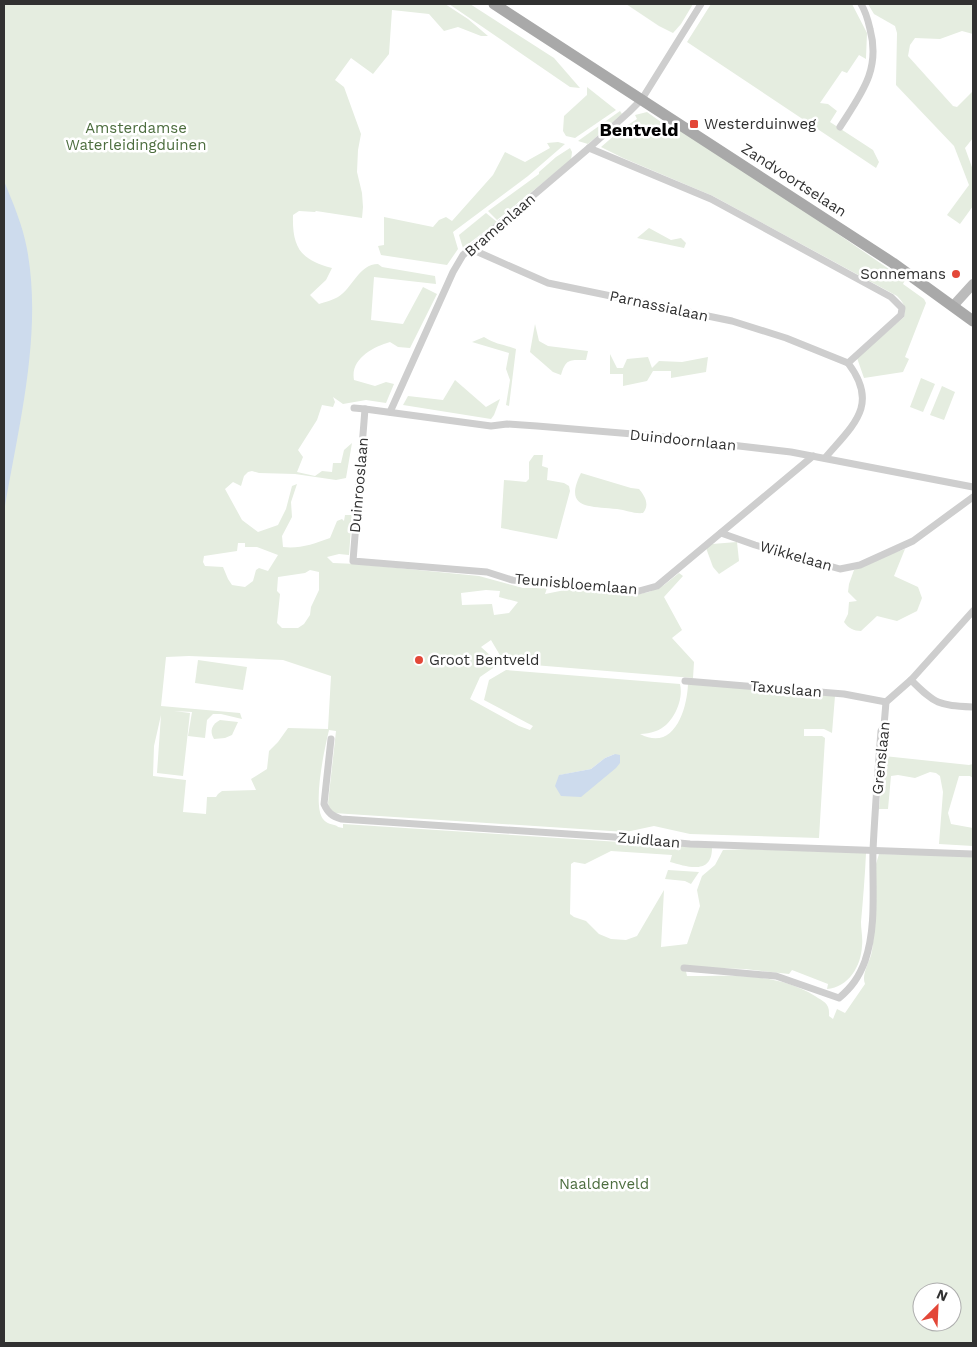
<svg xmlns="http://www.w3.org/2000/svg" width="977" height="1347" viewBox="0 0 977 1347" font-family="'Work Sans',sans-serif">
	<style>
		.green { fill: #e5ede0; fill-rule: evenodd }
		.water { fill: #cddbed }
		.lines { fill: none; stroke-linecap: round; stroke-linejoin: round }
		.street { stroke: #cecece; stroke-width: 7 }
		.secondary { stroke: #bbb; stroke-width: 10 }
		.primary { stroke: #a9a9a9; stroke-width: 11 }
		.poi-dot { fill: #e34738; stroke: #fff; stroke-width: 2 }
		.labels { text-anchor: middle; stroke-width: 5; stroke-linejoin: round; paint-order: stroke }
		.poi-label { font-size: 15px; fill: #313131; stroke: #fff; text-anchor: start }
		.park-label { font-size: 15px; fill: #4c6d3e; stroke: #fff }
		.street-label { font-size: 15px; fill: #313131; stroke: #fff }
		.quarter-label { font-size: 18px; font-weight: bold; fill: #000; stroke: #fff }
	</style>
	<rect width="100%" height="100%" fill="#fff"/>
	<!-- green -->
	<g class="green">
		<path d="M4 4H445L468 19 488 36H481L458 27 444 31 429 14 392 10 389 54 373 74 351 58 335 80 344 87 361 134 358 150 357 172 362 193 363 207 362 218 316 211 315 212 299 211 293 215C292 248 301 260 332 268L326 280 310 295 319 304C325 302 333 300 338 297 352 289 359 264 378 264L382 267 435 276 436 284 374 277 371 320 403 324 423 287 437 294 410 348 398 347 390 342C373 347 350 359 354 380L375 386 386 382 394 384 386 403 366 400 343 404 333 397 335 402 333 407 322 405 317 420 298 450 303 457 297 472 315 476 322 471 332 472 333 463H341L344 450 352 443 346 478 336 480 295 474 259 473 252 471 248 472 244 476 241 486 233 482 225 489 242 520 258 532 278 525 286 509 292 486 297 484 291 502 292 517 282 536 283 547C299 549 314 544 330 538L337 521 342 519 344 521 345 515H352L349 555 339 554 327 557 333 563 357 564 479 576 523 588H547L545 594 570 589 634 595 649 592 664 585 679 573 683 576 664 597 682 630 672 638 694 662 693 678 509 663 501 657 491 640 481 647 491 656 495 663 493 668 480 677 470 699 519 726 530 730 533 726 484 700 489 680 506 670 680 684C684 700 673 725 656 731 651 733 645 734 640 734 674 752 687 710 688 684L835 696 832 733 824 729H804V736H822L825 738 819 838 690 834 654 826 626 832 333 813 330 810 328 803 336 731 329 730C325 747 312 805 323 819 327 824 332 824 337 826L338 827 343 828V824L712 848C712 875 688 867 670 862L672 855 611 851 585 864 574 862 571 864 570 914 574 917 586 921 599 934 611 939 626 940 637 936 664 890 661 947 687 944 700 906 697 890 702 876 715 865 723 850 751 849 866 853C865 876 863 899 861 922 861 930 863 938 862 946 861 966 849 987 827 989L828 984 792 970 789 974 745 969 685 967 687 976C731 976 776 972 815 996 824 1002 830 1003 829 1016L833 1019 837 1009 845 1013 865 984C861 974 870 962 872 951 876 922 875 893 876 864L879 854 973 856V1343H4ZM238 543H245V547H257L278 555 268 571 259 568 256 570 253 581 245 587 232 585 228 579 223 567 205 566 203 562 204 556 237 551ZM310 570 319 572V590L311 607 310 615 304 624 298 628H282L277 623 280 594 277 591 278 577 305 573ZM486 590 500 591 499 597 518 602 509 613 494 615 492 604 462 605 461 593ZM189 656 283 660 331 676 328 729 288 728 278 742 269 751 267 769 251 779 256 790 222 791 218 794 216 797H207L206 814 183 812 186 780 153 776 154 746 161 715 157 773 183 776 190 713 174 711 192 712 188 736 205 738 207 720 213 714H221L242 719 240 713 161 706 166 657ZM615 754 561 796 560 775 591 769 605 758ZM922 1292H952V1322H922Z"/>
		<polygon points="449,4 470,4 554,58 580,88 570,87"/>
		<polygon points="626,4 693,4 681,24 673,33 659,26"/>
		<polygon points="711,4 852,4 867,33 866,58 866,59 859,55 847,73 842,71 820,103 828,104 837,111 830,122 873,150 879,162 876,168 687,42"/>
		<polygon points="868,4 973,4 973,34 962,31 940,39 915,38 910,45 908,56 953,106 957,107 973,91 973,138 965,148 973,170 973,206 960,224 947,215 969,185 954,146 896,85 897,33 895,26 874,14"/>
		<polygon points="587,87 616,110 575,138 566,136 563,131 564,116 587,95"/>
		<polygon points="620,111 622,114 588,144 578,141"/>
		<path d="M647 112 661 122 679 130 803 210 905 280 903 284 924 299 926 303 905 357 909 359 903 372 864 378 857 358 904 317C906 307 904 303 897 296L713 196 623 158 601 147 623 128 637 119 635 115Z"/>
		<polygon points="558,142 565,144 528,176 453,232 458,249 447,265 381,255 378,246 384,245 384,217 433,227 439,220 446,217 452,221 493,175 505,152 525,162 550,148 547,143"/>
		<polygon points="570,148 572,152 571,160 497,220 488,211 539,174 539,172 556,157"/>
		<polygon points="486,213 497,222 463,248 459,235"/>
		<polygon points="649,228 671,240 681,238 686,243 684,248 637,238"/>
		<path d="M535 324 539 341 548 346 588 351 586 360C570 360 566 358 561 375L553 372 530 352Z"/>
		<path d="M484 337C497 345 503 344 516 349L509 406 506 405 510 380 506 369 509 353 472 342Z"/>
		<polygon points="610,354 617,368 623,368 627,359 648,357 652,368 659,361 682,362 708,357 706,372 671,378 671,371 653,371 647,381 623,386 623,374 610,374"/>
		<polygon points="921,378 935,384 923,412 910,407"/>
		<polygon points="455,380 486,407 500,399 494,415 491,419 403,405 408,396 443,400"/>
		<polygon points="942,386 955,392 944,420 930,415"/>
		<polygon points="534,455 543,455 542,466 548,468 547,480 564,483 569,486 570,491 557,539 501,528 504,480 526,482 529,479 529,462"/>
		<path d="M581 473 631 488 639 489C645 496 650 505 643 513 634 514 626 510 617 509 589 506 563 509 581 473Z"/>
		<polygon points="737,542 739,561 719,574 713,567 706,548 712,544"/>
		<path d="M905 549 894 576 918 587 922 598 917 611 897 621 877 616 861 631C854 631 848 628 844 622L848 614 849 602 857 601 848 592 849 584 854 570 881 557Z"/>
		<polygon points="198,660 247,667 243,690 195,683"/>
		<path d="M220 720 238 722 232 735 225 738 214 739C209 731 212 724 220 720Z"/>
		<polygon points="884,756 969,765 973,764 973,778 970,776 959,776 948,813 951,824 973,828 973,846 939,844 943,792 940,776 936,773 930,772 915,778 898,775 891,776 888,809 879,809"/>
		<polygon points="668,870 699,872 691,884 685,881 665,879"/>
	</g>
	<!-- water -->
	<g class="water">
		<path d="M4 181C13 203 23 226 27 249 43 334 18 428 4 512Z"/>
		<polygon points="615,754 620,755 620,763 616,768 581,797 561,796 555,786 559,775 591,769 605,758"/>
	</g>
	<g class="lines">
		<!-- street -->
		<g class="street">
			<path d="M840 127C861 94 881 70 870 29 868 20 866 12 861 4"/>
			<path d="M589 148 711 199 891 297 902 308 901 315 848 363C880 405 853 425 825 458"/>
			<polyline points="471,249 548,283 732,321 786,338 848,363"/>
			<polyline points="354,408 365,409"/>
			<polyline points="390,412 453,272 463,255 589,148 629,112 642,99 701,4"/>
			<polyline points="813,456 657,586 639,591 618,591 522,581 512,580 487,572 353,561 365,409 491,426 507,424 537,426 645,435 791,452 973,487"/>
			<polyline points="721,533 755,545 840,569 860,565 913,541 973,497"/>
			<path d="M911 680C936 705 938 705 973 707"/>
			<polyline points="685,681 844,694 886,702"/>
			<path d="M331 739 324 804C328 813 332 816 341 819L614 837 690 844 973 854"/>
			<path d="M684 968 776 976 839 998C852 987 859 977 865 961 877 926 872 886 873 850 875 810 878 770 881 731L884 726 886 702 911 680 973 611"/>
		</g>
		<!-- secondary -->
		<polyline class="secondary" points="953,306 973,284"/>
		<!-- primary -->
		<polyline class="primary" points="494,4 893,263 973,321"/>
	</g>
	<!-- markers -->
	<g class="poi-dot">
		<rect x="689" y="119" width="10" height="10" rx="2.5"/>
		<circle cx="956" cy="274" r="5"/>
		<circle cx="419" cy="660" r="5"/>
	</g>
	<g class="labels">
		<!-- poi labels -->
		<g class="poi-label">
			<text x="704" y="129">Westerduinweg</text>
			<text x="946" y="279" text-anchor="end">Sonnemans</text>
			<text x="429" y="665">Groot Bentveld</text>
		</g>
		<!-- park labels -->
		<g class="park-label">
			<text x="136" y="133">Amsterdamse<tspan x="136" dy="17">Waterleidingduinen</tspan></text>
			<text x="604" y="1189">Naaldenveld</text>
		</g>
		<!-- street labels -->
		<g class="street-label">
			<text transform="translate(794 180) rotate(33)" y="5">Zandvoortselaan</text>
			<text transform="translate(500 225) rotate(-41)" y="5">Bramenlaan</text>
			<text transform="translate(659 306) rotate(12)" y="5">Parnassialaan</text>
			<text transform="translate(683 440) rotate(6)" y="5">Duindoornlaan</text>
			<text transform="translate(359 485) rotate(-85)" y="5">Duinrooslaan</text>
			<text transform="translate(796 556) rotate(16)" y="5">Wikkelaan</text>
			<text transform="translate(576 584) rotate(5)" y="5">Teunisbloemlaan</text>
			<text transform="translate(786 689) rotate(5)" y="5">Taxuslaan</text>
			<text transform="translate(881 758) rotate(-84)" y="5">Grenslaan</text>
			<text transform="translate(649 840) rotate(5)" y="5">Zuidlaan</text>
		</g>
		<!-- quarter labels -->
		<g class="quarter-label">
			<text x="639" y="136">Bentveld</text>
		</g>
	</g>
	<!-- border -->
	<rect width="977" height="1347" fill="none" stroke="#313131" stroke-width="10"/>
	<!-- north arrow -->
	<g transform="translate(937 1307) rotate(24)"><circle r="24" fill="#ffffff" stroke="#adadad"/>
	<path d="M0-4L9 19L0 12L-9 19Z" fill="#e34738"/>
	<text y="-8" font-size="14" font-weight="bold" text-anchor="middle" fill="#313131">N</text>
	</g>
</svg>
